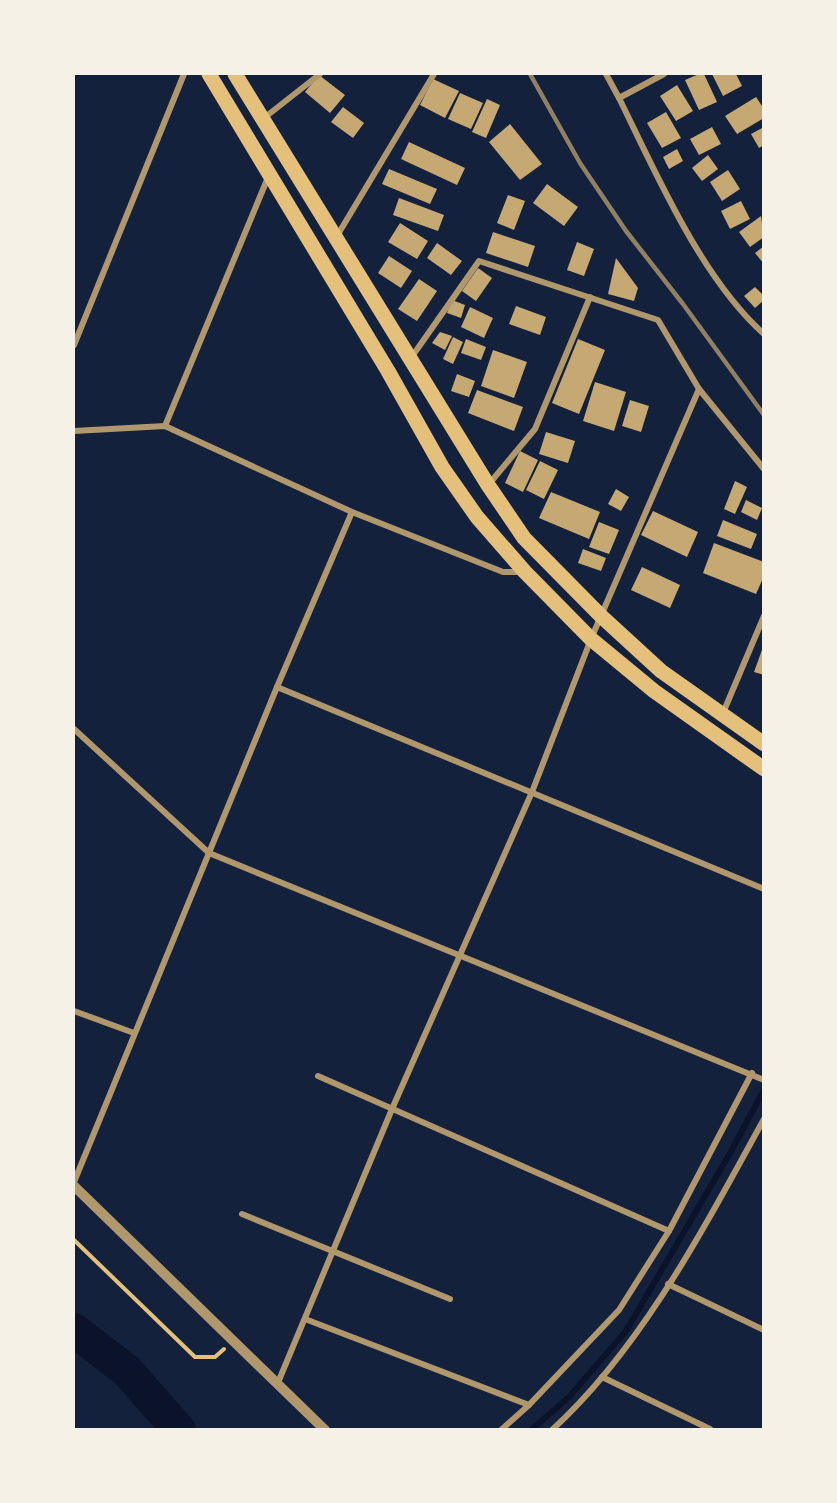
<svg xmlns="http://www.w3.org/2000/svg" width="837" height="1503" viewBox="0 0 837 1503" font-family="'Roboto Serif',serif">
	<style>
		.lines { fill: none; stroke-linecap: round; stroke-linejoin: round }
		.stream { stroke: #0b132b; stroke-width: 6 }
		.river { stroke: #0b132b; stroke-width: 34 }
		.building { fill: #c6a872 }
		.path { stroke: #e5c07b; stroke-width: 4 }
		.minor { stroke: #b1986c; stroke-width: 6 }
		.tertiary { stroke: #b1986c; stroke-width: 10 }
		.primary { stroke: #e5c07b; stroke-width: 15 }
		.rail { stroke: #918062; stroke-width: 4.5 }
	</style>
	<rect width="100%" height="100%" fill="#14213d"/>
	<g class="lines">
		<!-- stream -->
		<polyline class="stream" points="531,1430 569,1397 626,1331 729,1155 764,1090"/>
		<!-- river -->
		<polyline class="river" points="74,1330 127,1371 179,1430"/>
	</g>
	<!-- building -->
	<g class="building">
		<polygon points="699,74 704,74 717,102 699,110 685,80"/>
		<polygon points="712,74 736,74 742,86 723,96"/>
		<polygon points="319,75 345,95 330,113 305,92"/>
		<polygon points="433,79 459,91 445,118 420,105"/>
		<polygon points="677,85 693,111 676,121 660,96"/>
		<polygon points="460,93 483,103 471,129 448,119"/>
		<polygon points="756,97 764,109 764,118 737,134 725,116"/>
		<polygon points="487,99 500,105 486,138 472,132"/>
		<polygon points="343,107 364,123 353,138 331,122"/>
		<polygon points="666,112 681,138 662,148 647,123"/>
		<polygon points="510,124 542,164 520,180 489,142"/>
		<polygon points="712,127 721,144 699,155 690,139"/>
		<polygon points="764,127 764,145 759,148 751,134"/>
		<polygon points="409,142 465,168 457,185 401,159"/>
		<polygon points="677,149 683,161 669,169 663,157"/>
		<polygon points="708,155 718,169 702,181 692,168"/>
		<polygon points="389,169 437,189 430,204 382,184"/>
		<polygon points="728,170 740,189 722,201 710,182"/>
		<polygon points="547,184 578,207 564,226 533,203"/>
		<polygon points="508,195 525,201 514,230 497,223"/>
		<polygon points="399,198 444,215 438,231 393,215"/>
		<polygon points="741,201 750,219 730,229 721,211"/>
		<polygon points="761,216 764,237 750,247 739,232"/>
		<polygon points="400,223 428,241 417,259 388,242"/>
		<polygon points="493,232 535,246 528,267 486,253"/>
		<polygon points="577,242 594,249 584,276 567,270"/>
		<polygon points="437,243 462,261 451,275 427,258"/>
		<polygon points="764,246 764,264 755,253"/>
		<polygon points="389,256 412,271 401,288 378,273"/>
		<polygon points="616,258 638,288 634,301 608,294"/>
		<polygon points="478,268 492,278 476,301 462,291"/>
		<polygon points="419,279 437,291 417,321 398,309"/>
		<polygon points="755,287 764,296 764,300 755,308 744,296"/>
		<polygon points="452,300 465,305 461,318 447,313"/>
		<polygon points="516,306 546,317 540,335 509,324"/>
		<polygon points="470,307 493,318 484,338 461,327"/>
		<polygon points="440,332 452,336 445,350 432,343"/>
		<polygon points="453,337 463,342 453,364 443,359"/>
		<polygon points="466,339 486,347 481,360 461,353"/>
		<polygon points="578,339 605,350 579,414 552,403"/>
		<polygon points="493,350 527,362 514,398 481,386"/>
		<polygon points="457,374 475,381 469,397 451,391"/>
		<polygon points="595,382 626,392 614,431 583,421"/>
		<polygon points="477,390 523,407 514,431 468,413"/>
		<polygon points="630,400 649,406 641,432 622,426"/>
		<polygon points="546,432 575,441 568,463 539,454"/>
		<polygon points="520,451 538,460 523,492 505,483"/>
		<polygon points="540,461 558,470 544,499 526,490"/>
		<polygon points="735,481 747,487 735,514 724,509"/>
		<polygon points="616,489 629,497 621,511 608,504"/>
		<polygon points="551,492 600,512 589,539 539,518"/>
		<polygon points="746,500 762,508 757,520 741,512"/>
		<polygon points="653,511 698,532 687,557 641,535"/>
		<polygon points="723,520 757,534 751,549 717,536"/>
		<polygon points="599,522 619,530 609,554 589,547"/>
		<polygon points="714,543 764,562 764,576 756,594 703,573"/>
		<polygon points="583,549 606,558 601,571 578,563"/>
		<polygon points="642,567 680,585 670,608 631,590"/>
		<polygon points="763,647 764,647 764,675 754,672"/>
	</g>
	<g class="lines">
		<!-- path -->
		<polyline class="path" points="74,1240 195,1357 215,1357 224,1349"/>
		<!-- minor -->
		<g class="minor">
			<polyline points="606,74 619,98 664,74"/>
			<path d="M619 98C656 173 701 278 764 334"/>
			<polyline points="264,118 320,74"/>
			<polyline points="337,236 434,74"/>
			<polyline points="74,345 184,74"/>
			<polyline points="699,389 764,469"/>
			<polyline points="165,426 269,175"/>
			<polyline points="74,431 165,426 352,512 503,572 521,572"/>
			<polyline points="489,484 535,429 590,297"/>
			<polyline points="277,687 764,889"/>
			<polyline points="723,713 764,616"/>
			<polyline points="74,729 209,853 764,1080"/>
			<polyline points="74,1011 134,1033"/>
			<polyline points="318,1076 669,1231"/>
			<polyline points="74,1182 277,687 352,512"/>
			<polyline points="242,1214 450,1299"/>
			<polyline points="668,1284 764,1330"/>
			<polyline points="305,1319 529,1405"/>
			<polyline points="602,1377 710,1429"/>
			<polyline points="277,1385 392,1109 532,792 591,639 699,389 658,320 479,261 411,358"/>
			<polyline points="501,1430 529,1405 619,1310 669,1231 752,1073"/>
			<path d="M552 1430C642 1348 705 1226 764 1119"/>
		</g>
		<!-- tertiary -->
		<polyline class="tertiary" points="74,1186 325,1430"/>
		<!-- primary -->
		<g class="primary">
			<polyline points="209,74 388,371 442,467 477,517 525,572 591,639 654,691 764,769"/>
			<polyline points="235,74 488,485 524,538 601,616 661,671 764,744"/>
		</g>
		<!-- rail -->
		<polyline class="rail" points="530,74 580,163 626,231 683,304 764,415"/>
	</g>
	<!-- border -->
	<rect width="837" height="1503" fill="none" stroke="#f6f1e7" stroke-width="150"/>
</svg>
